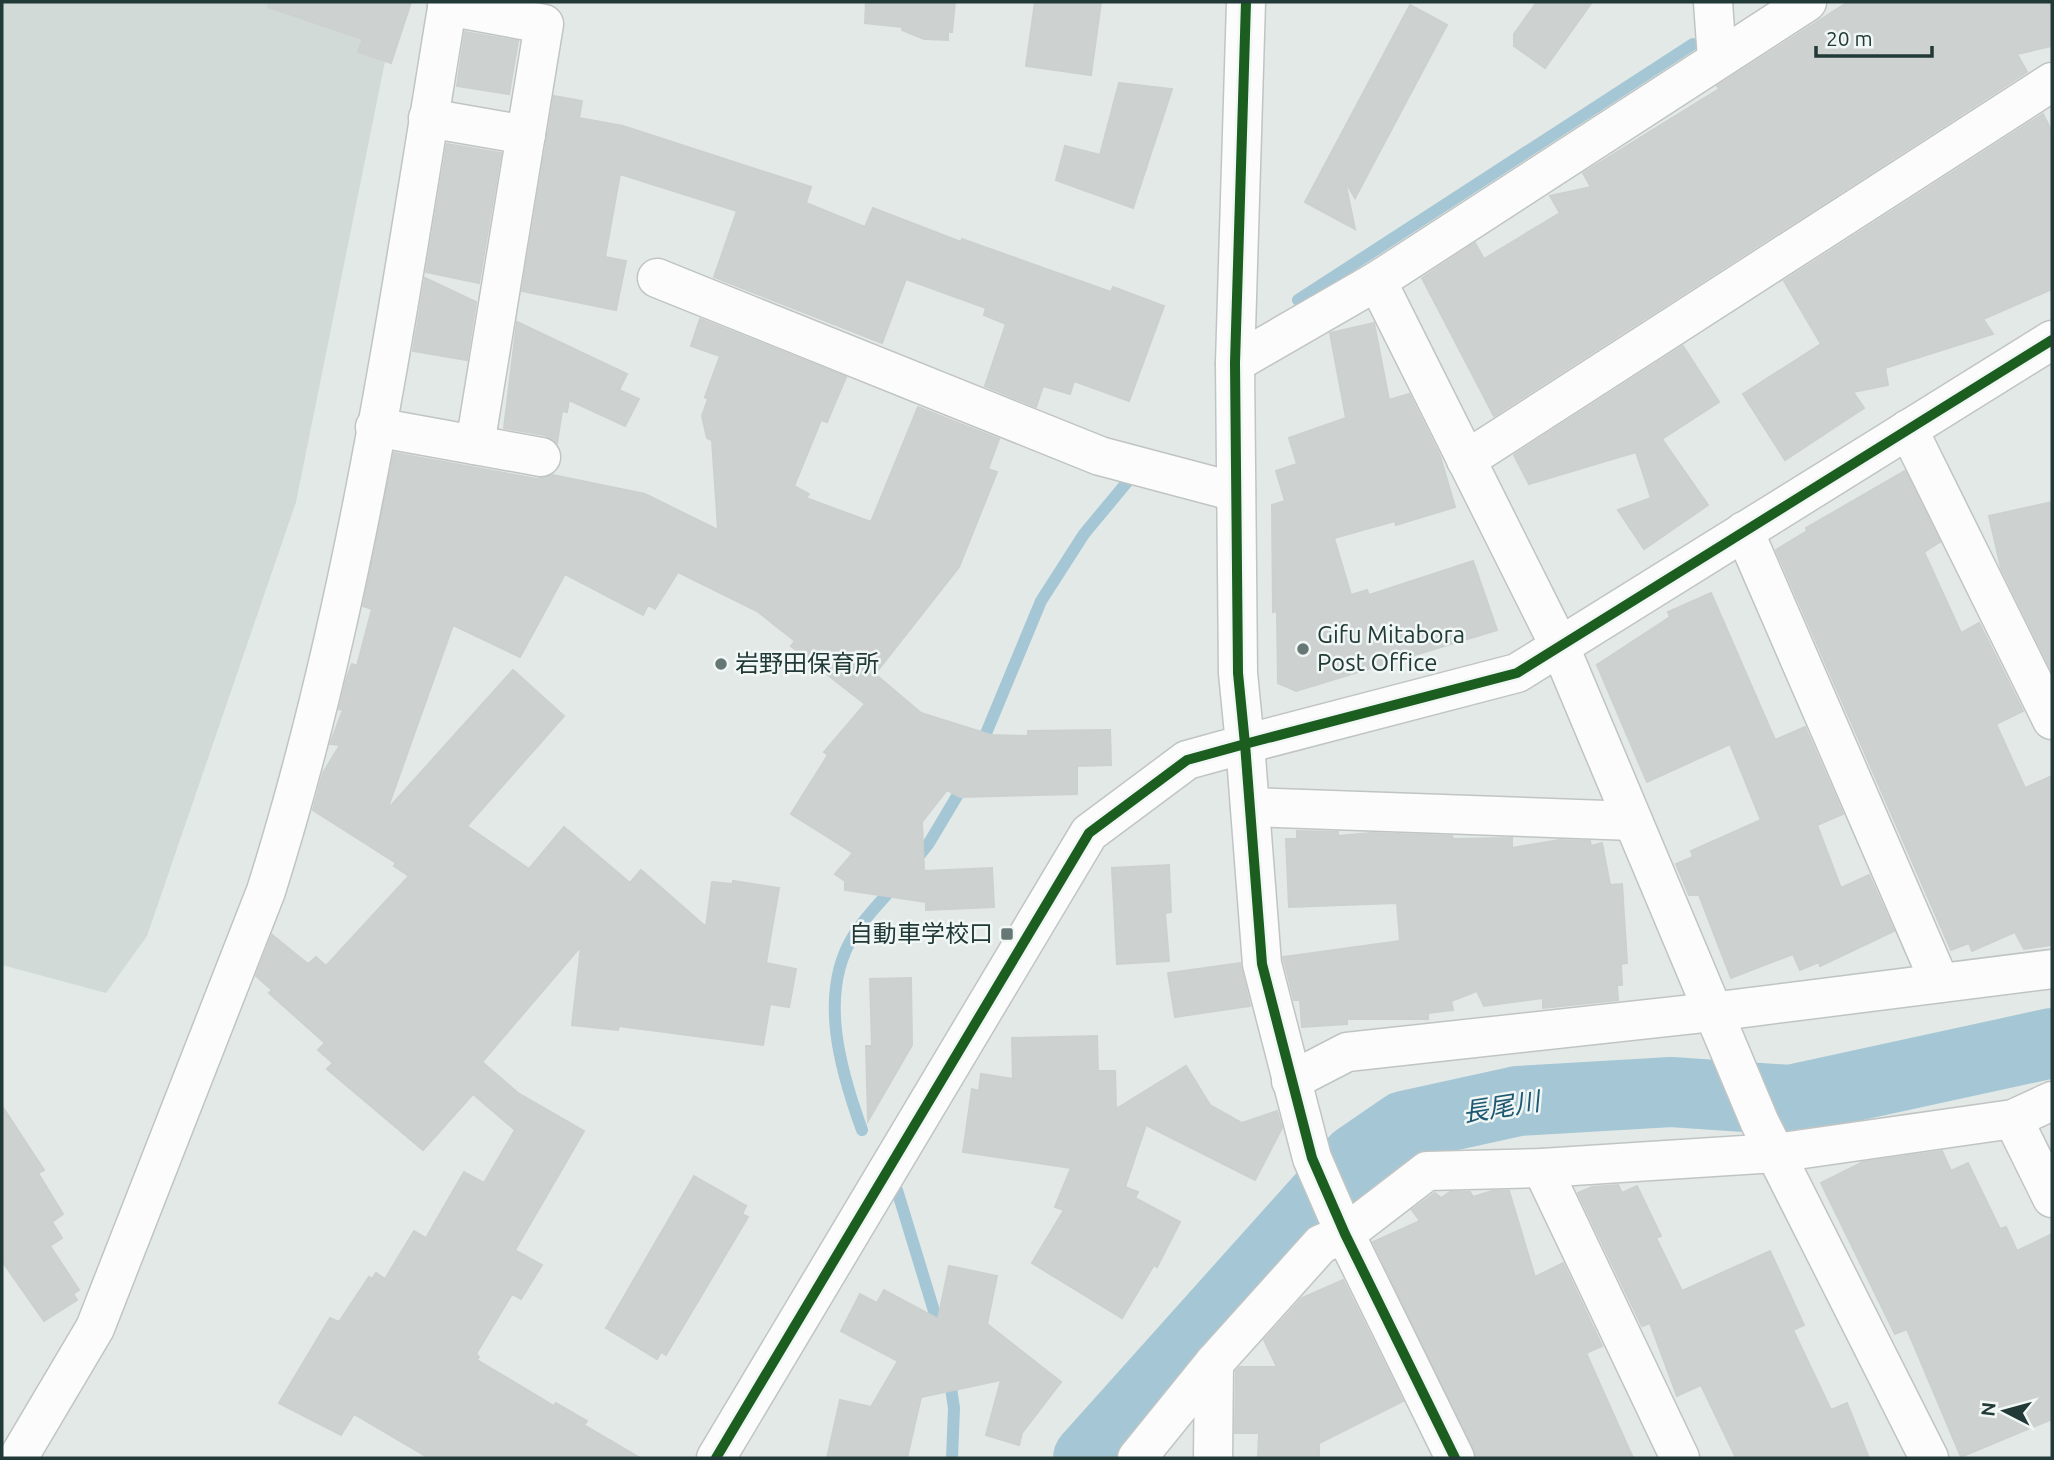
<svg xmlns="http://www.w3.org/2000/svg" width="2054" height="1460" viewBox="0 0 2054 1460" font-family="Ubuntu,'Noto Sans JP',sans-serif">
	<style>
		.built { fill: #d1dad7 }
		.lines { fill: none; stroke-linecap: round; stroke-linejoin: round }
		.stream { stroke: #a5c7d5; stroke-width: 12 }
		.river { stroke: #a5c7d5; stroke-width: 70 }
		.building { fill: #cdd2d1; stroke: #ccd1d0; stroke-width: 2 }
		.minor-casing { stroke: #c0c5c4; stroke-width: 41 }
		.tertiary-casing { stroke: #c0c5c4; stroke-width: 41 }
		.minor { stroke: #fbfcfb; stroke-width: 38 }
		.tertiary { stroke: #fbfcfb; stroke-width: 38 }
		.cycleway-casing { stroke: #f1f7f5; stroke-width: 15 }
		.cycleway { stroke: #1b5e20; stroke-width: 10 }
		.poi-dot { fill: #667775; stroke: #f1f7f5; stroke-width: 2.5 }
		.labels { text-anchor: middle; stroke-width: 5; stroke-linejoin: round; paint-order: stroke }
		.poi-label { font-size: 24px; fill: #223a37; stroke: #f1f7f5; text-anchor: start }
		.water-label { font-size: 26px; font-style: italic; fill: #1f5873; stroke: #f1f7f5 }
	</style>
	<rect width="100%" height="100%" fill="#e3e9e7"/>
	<!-- built -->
	<polygon class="built" points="2,2 397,2 296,502 147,936 106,993 2,965"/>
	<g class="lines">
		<!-- stream -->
		<g class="stream">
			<polyline points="1298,300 1693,44"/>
			<polyline points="980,748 1041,601 1084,534 1128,481"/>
			<polyline points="914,862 929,843 966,781"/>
			<path d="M862 1130C841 1072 817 993 854 935 865 917 882 901 895 885"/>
			<polyline points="897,1190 941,1334"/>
			<polyline points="949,1375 954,1408 952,1458"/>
		</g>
		<!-- river -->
		<polyline class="river" points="1088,1458 1356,1159 1404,1126 1518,1101 1671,1092 1790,1100 2052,1043"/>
	</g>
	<!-- building -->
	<g class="building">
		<polygon points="269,2 411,2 391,63 358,52 363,39 268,7"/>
		<polygon points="866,2 955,2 952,32 948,32 948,40 924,39 902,30 903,27 865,23"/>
		<polygon points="1035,2 1101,2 1091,75 1026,66"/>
		<polygon points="1537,2 1592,2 1545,68 1514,46 1514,34"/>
		<polygon points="1848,2 2052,2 2052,46 2017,54 2027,72 1494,416 1422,278 1475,243 1484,259 1560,213 1550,196 1591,187 1583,173 1719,89 1717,86"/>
		<polygon points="1410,5 1447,25 1355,198 1345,181 1355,229 1305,202"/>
		<polygon points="465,32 518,41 509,94 457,86"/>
		<polygon points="1119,83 1172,89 1133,208 1056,180 1065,146 1100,155"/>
		<polygon points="554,96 582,101 579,118 623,126 811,187 806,203 865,227 873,208 961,242 962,239 1111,292 1113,287 1164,306 1129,401 1074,381 1070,394 1043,386 1036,407 985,386 1006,324 984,315 986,308 906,279 882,343 714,277 737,211 620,174 605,257 626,261 616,310 522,291"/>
		<polygon points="2043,114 2052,132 2052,289 1983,319 1993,334 1885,368 1888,385 1853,392 1864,408 1785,460 1743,394 1821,344 1784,281"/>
		<polygon points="447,144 501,153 479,283 426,272"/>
		<polygon points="425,278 476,302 467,360 413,351"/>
		<polygon points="700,319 846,377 827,422 821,420 794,486 809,494 806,498 871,522 918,407 999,439 988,469 997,472 959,567 875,674 921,713 991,735 1028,736 1028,731 1110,730 1111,765 1077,766 1077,794 960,797 947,790 922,822 924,871 992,868 994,907 926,910 926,902 845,890 845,881 835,874 853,853 791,814 828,755 824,752 865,704 791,646 795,641 757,611 678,572 655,609 648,605 643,615 565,574 520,657 453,625 387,810 513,670 564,716 467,826 529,869 564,827 630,883 641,870 706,927 712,882 733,884 733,881 779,888 766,963 796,969 789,1007 770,1004 763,1045 619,1026 618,1030 572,1025 581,946 482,1062 518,1093 584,1131 515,1250 542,1265 521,1299 512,1294 476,1354 479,1357 477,1360 554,1406 556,1403 587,1421 584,1425 640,1458 429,1458 354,1414 341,1435 279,1403 330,1318 339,1322 369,1277 372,1279 376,1273 385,1279 414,1231 426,1238 464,1172 484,1183 515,1130 473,1094 423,1150 327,1069 333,1063 318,1050 325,1043 269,993 272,990 256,976 272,935 308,964 316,957 326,966 409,876 394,866 396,863 313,810 323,773 340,745 330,744 343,710 339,709 347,677 352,664 357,666 372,609 363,606 394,453 537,479 553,475 645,494 718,530 712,440 707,438 702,416 708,399 705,397 720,356 691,346"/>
		<polygon points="517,322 627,374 619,390 639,399 625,426 569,400 567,412 562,411 557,443 545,435 504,428"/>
		<polygon points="1374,323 1389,400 1409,394 1440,456 1455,507 1396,525 1395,521 1334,538 1351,595 1367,590 1369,595 1473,561 1497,630 1296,691 1278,683 1277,611 1273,612 1272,505 1285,501 1276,471 1297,464 1289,438 1346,418 1330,333"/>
		<polygon points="1683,346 1719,402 1662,439 1708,505 1644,549 1618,510 1651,498 1636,452 1529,484 1514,455"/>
		<polygon points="1905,471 1940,542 1924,552 1961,633 1979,623 2023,711 1996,724 2025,788 2052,776 2052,945 2024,949 2015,932 1972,951 1969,943 1951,950 1776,550 1807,531 1806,528"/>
		<polygon points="2052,502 2052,671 2001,568 1989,516"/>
		<polygon points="1711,593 1775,740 1805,727 1843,814 1817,825 1841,888 1869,875 1894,931 1820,966 1819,962 1800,970 1793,954 1731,978 1699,895 1689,895 1676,864 1693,857 1691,851 1761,820 1730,744 1647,782 1597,665 1670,617 1668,612"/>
		<polygon points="1297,831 1338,832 1338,836 1371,833 1452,836 1453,839 1512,838 1512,848 1559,840 1590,841 1591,846 1602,843 1610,885 1622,884 1627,963 1621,964 1622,985 1617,985 1618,1000 1543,1008 1543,998 1484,1006 1477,991 1451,1001 1453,1010 1428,1013 1428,1019 1347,1019 1347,1024 1302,1027 1300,1000 1294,1000 1283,957 1400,941 1397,903 1289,907 1286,839 1297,839"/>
		<polygon points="1169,865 1171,912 1165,913 1169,961 1117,964 1112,868"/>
		<polygon points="1240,963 1250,1006 1175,1017 1168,973"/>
		<polygon points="911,978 912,1045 868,1121 866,1046 872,1046 870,979"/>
		<polygon points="1097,1036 1098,1071 1115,1071 1116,1109 1186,1066 1210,1105 1242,1123 1277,1111 1282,1128 1255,1180 1146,1125 1125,1187 1138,1192 1135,1198 1180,1222 1157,1267 1154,1265 1122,1318 1032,1263 1064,1210 1055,1207 1071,1168 963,1152 972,1089 979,1091 981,1074 1013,1079 1012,1038"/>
		<polygon points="2,1106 44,1170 38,1173 63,1214 52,1222 62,1238 50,1246 79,1290 73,1294 77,1300 44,1321 2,1261"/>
		<polygon points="1942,1151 1951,1171 1968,1163 2000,1229 2006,1227 2017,1251 2052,1234 2052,1419 1961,1457 1907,1329 1895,1334 1821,1183 1863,1162"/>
		<polygon points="694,1176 746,1206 742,1214 748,1217 666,1355 661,1352 657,1359 606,1328"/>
		<polygon points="1618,1185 1622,1193 1637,1186 1661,1236 1656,1238 1682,1291 1770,1251 1804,1325 1793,1330 1831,1410 1847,1403 1869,1458 1736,1458 1701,1385 1677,1396 1650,1323 1642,1326 1578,1193 1592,1187"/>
		<polygon points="1492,1191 1509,1191 1535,1277 1563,1263 1602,1346 1586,1353 1633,1458 1477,1458 1373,1242 1420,1221 1412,1210 1435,1193 1441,1198 1450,1192 1470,1192 1473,1197"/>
		<polygon points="949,1266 997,1276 987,1324 1061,1382 1022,1433 1019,1445 986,1435 1001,1380 921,1397 907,1458 827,1458 840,1400 871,1407 898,1361 841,1331 860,1294 877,1303 884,1290 938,1319"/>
		<polygon points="1343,1280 1403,1401 1319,1443 1319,1458 1258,1458 1259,1433 1235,1433 1236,1371 1240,1367 1277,1367 1264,1340 1302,1298"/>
	</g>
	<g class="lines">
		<!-- minor casing -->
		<g class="minor-casing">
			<g id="minor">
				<polyline points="1713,2 1717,59"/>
				<polyline points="447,6 544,24 475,445"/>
				<polyline points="428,118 526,135"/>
				<polyline points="657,278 1100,456 1236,492"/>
				<polyline points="1377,281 1560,647"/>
				<polyline points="1235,363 1377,281 1807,2"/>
				<polyline points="375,427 541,457"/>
				<polyline points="1908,429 2052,720"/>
				<polyline points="1466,460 2052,82"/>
				<polyline points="1744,531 1940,983"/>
				<polyline points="1245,744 1262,964 1312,1158 1345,1234 1455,1458"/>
				<polyline points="1250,807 1633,821"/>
				<polyline points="1291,1081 1347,1052 1712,1012 2052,969"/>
				<polyline points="2013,1119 2052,1198"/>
				<polyline points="1542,1168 1680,1458"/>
				<path d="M18 1458 95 1328 266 891C357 603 399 299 448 2"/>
				<polyline points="1137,1458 1214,1363 1321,1244 1345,1234 1427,1171 1542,1168 1775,1153 2013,1119 2052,1101"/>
				<polyline points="1213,1458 1214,1363"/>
			</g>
		</g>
		<!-- tertiary casing -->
		<g class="tertiary-casing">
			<g id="tertiary">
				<polyline points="1560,647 1760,1123 1929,1458"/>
				<polyline points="1245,744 1517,673 2052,340"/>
				<polyline points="716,1458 1089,833 1187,760 1245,744 1238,673 1235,363 1246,2"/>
			</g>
		</g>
		<!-- minor -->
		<use href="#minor" class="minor"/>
		<!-- tertiary -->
		<use href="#tertiary" class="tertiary"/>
		<!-- cycleway casing -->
		<g class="cycleway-casing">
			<g id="cycleway">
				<polyline points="716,1458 1089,833 1187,760 1245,744 1238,673 1235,363 1246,2"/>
				<polyline points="1455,1458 1345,1234 1312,1158 1262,964 1245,744 1517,673 2052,340"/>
			</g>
		</g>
		<!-- cycleway -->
		<use href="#cycleway" class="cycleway"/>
	</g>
	<!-- markers -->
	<g class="poi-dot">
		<circle cx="1303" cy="649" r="7"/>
		<circle cx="721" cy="664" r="7"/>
		<rect x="1000" y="927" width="14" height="14" rx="3.5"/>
	</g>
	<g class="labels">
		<!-- poi labels -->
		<g class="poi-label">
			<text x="1317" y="643">Gifu Mitabora<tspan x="1317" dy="28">Post Office</tspan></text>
			<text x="735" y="672">岩野田保育所</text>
			<text x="993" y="942" text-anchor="end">自動車学校口</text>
		</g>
		<!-- water labels -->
		<g class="water-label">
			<text transform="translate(1501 1107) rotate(-9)" y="9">長尾川</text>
		</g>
	</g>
	<!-- border -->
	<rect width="2054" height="1460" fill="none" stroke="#223a37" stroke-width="7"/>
	<!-- north arrow -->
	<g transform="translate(2005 1411) rotate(276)" stroke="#f1f7f5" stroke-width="5" paint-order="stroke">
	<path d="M0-5L12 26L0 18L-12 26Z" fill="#223a37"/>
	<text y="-10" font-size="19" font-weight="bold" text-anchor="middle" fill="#223a37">N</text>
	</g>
	<!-- scale -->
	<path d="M1816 46v10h116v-10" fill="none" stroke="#223a37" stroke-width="3.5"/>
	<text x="1826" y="46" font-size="21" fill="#223a37" stroke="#f1f7f5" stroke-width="5" paint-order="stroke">20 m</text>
</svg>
